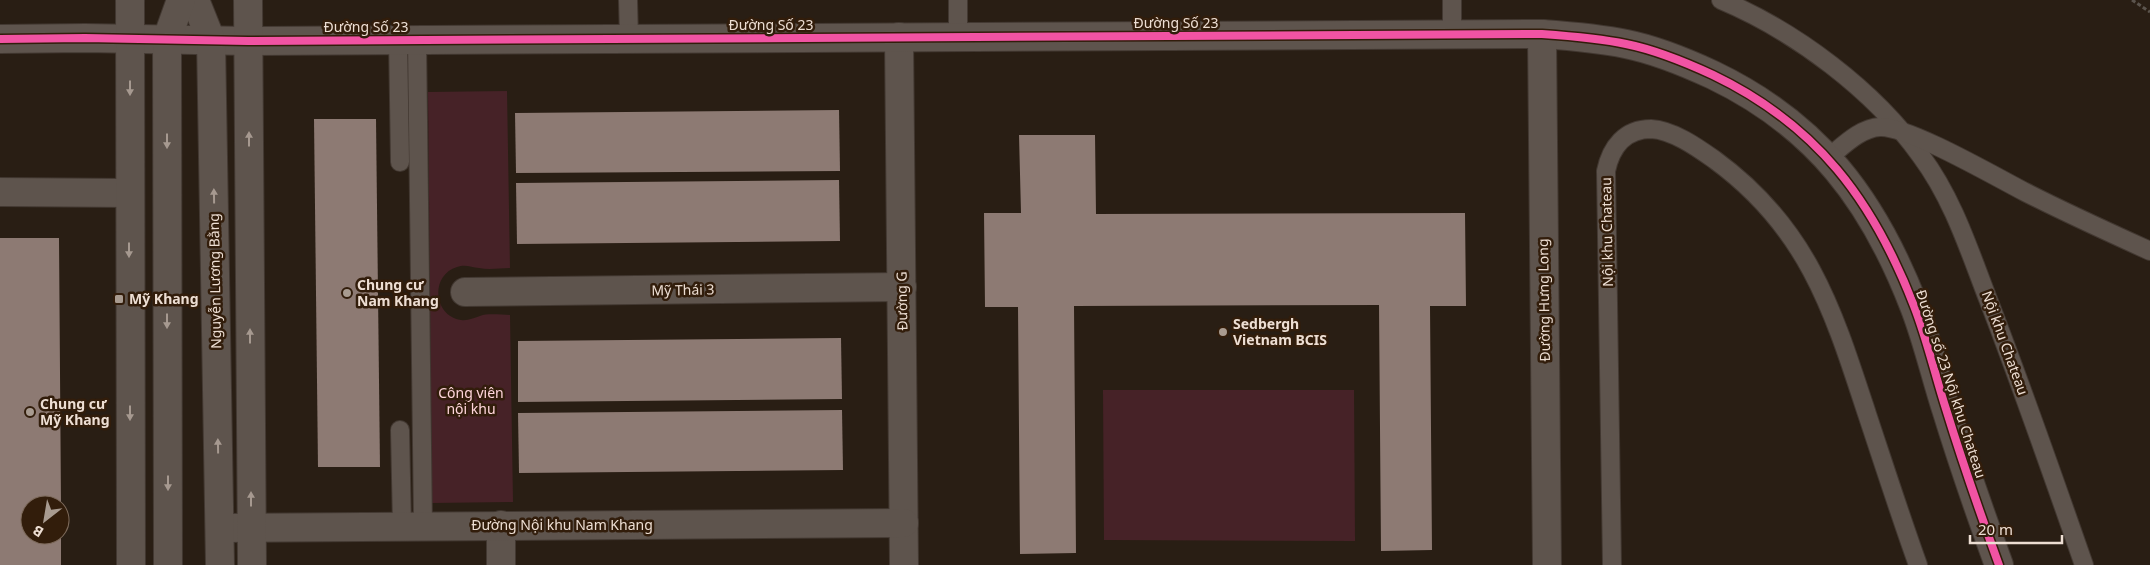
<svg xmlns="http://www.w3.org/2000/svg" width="2150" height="565" viewBox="0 0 2150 565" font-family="'Noto Sans',sans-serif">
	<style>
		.green { fill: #462227 }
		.building { fill: #8d7a73 }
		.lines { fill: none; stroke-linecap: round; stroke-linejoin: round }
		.service-casing { stroke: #423831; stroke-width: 20 }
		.minor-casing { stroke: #423831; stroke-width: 30 }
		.tertiary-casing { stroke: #423831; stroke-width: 30 }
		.secondary-casing { stroke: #423831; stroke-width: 30 }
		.path { stroke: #5b544d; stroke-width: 3; stroke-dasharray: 4 2.5; stroke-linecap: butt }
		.service { stroke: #5e544d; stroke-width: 18 }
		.minor { stroke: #5e544d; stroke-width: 28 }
		.tertiary { stroke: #5e544d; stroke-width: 28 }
		.secondary { stroke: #5e544d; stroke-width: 28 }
		.cycleway-casing { stroke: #321d0b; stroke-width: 11 }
		.cycleway { stroke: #f153a3; stroke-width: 8 }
		.oneway { fill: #a69990 }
		.poi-dot { fill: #a89b90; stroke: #321d0b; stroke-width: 2 }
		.labels { text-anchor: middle; stroke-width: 5; stroke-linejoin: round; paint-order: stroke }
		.street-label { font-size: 14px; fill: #edded3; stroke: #321d0b }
		.poi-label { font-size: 14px; font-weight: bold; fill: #edded3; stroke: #321d0b; text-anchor: start }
		.park-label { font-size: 14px; fill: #ffd6db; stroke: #321d0b }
	</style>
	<rect width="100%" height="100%" fill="#291e14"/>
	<!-- green -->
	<g class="green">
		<path d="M507 91 510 268C500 268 489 270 479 268 471 267 465 264 457 267 430 275 433 316 461 320 468 321 473 318 480 316 488 313 501 315 510 315L513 502 432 503 428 92Z"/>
		<polygon points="1103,390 1354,390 1355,541 1104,540"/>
	</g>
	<!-- building -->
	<g class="building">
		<polygon points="839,110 840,171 516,173 515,113"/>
		<polygon points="314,119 376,119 380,467 318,467"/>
		<polygon points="1019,135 1095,135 1096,214 1465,213 1466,306 1430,306 1432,550 1381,551 1379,305 1074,306 1076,553 1020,554 1018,307 985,307 984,213 1021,213"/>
		<polygon points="839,180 840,241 517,244 516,183"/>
		<polygon points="0,238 59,238 61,505 30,505 30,535 61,535 61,565 0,565"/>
		<polygon points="841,338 842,399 518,402 518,341"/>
		<polygon points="842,410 843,470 519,473 518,413"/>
	</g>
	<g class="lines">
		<!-- service casing -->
		<g class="service-casing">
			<g id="service">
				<polyline points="628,0 629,38"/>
				<polyline points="958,0 958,36"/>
				<polyline points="1452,0 1452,34"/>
				<path d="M1721 0C1795 31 1874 90 1921 156 1953 199 1969 250 1988 299 2022 387 2053 476 2084 565"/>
				<polyline points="398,39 400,162"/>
				<polyline points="417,39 423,526"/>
				<path d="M1828 158C1843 146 1860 128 1880 127 1908 126 1996 177 2025 192 2066 213 2108 232 2150 251"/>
				<polyline points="400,430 402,526"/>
				<path d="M1612 565 1606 171C1611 147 1625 129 1651 129 1673 130 1698 148 1715 160 1808 228 1833 310 1867 414 1884 465 1900 515 1918 565"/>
			</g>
		</g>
		<!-- minor casing -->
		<g class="minor-casing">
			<g id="minor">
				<path d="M1542 34C1570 36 1598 38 1626 44 1656 50 1685 62 1713 75 1817 125 1873 200 1914 306 1927 339 1935 375 1946 409 1962 461 1980 513 1999 565"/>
				<polyline points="899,37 904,565"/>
				<polyline points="0,192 129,193"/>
				<polyline points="465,292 902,287"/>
				<polyline points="501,525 501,565"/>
				<polyline points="220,528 904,523"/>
			</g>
		</g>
		<!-- tertiary casing -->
		<g class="tertiary-casing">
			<polyline id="tertiary" points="0,39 85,38 248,41 1542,34 1547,565"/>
		</g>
		<!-- secondary casing -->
		<g class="secondary-casing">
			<g id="secondary">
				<polyline points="130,0 131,565"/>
				<polyline points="195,0 211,40 220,565"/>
				<polyline points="248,0 252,565"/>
				<polyline points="168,565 167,39 181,0"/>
			</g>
		</g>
		<!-- path -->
		<polyline class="path" points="2132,0 2150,12"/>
		<!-- service -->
		<use href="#service" class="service"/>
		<!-- minor -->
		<use href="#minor" class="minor"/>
		<!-- tertiary -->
		<use href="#tertiary" class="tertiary"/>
		<!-- secondary -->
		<use href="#secondary" class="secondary"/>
		<!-- cycleway casing -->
		<g class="cycleway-casing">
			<path id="cycleway" d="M0 39 85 38 248 41 1542 34C1570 36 1598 38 1626 44 1656 50 1685 62 1713 75 1817 125 1873 200 1914 306 1927 339 1935 375 1946 409 1962 461 1980 513 1999 565"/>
		</g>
		<!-- cycleway -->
		<use href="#cycleway" class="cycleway"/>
	</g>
	<!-- one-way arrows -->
	<defs><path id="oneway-solid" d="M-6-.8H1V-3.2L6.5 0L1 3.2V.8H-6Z" transform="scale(1.25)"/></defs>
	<g class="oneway">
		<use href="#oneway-solid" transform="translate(130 88) rotate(90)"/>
		<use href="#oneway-solid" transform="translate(249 139) rotate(-90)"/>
		<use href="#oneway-solid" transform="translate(167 141) rotate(90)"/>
		<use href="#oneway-solid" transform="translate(214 196) rotate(-91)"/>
		<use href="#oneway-solid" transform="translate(129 250) rotate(90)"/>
		<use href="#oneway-solid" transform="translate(167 321) rotate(90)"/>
		<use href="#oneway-solid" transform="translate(250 336) rotate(-90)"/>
		<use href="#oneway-solid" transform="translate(130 413) rotate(90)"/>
		<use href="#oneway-solid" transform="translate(218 446) rotate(-91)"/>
		<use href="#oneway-solid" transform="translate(168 483) rotate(90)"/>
		<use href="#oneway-solid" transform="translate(251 499) rotate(-90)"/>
	</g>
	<!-- markers -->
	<g class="poi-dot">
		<circle cx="347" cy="293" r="5"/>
		<rect x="114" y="294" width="10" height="10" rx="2.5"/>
		<circle cx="1223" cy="332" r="5"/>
		<circle cx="30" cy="412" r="5"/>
	</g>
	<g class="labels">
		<!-- street labels -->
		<g class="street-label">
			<text x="1176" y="28">Đường Số 23</text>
			<text x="771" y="30">Đường Số 23</text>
			<text x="366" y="32">Đường Số 23</text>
			<text transform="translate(1607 232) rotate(-91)" y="5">Nội khu Chateau</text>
			<text transform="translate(215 281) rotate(-91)" y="5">Nguyễn Lương Bằng</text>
			<text transform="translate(683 290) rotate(-1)" y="5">Mỹ Thái 3</text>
			<text transform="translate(1544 300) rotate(-91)" y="5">Đường Hưng Long</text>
			<text transform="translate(902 301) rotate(-91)" y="5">Đường G</text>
			<text transform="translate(2005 343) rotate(70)" y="5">Nội khu Chateau</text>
			<text transform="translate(1951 384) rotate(72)" y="5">Đường số 23 Nội khu Chateau</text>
			<text x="562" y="530">Đường Nội khu Nam Khang</text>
		</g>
		<!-- poi labels -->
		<g class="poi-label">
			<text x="357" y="290">Chung cư<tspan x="357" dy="16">Nam Khang</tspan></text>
			<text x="129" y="304">Mỹ Khang</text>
			<text x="1233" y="329">Sedbergh<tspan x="1233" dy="16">Vietnam BCIS</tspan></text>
			<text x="40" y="409">Chung cư<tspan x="40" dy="16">Mỹ Khang</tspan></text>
		</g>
		<!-- park labels -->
		<g class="park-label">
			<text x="471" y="398">Công viên<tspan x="471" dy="16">nội khu</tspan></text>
		</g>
	</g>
	<!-- north arrow -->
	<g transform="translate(45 520) rotate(211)"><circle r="24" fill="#321d0b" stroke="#7d6a5b"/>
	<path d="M0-4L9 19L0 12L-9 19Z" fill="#a89b90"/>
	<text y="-8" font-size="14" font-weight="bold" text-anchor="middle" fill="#edded3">B</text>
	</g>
	<!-- scale -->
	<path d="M1970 535v8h92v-8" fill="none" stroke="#edded3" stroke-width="2.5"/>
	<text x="1978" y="535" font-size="15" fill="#edded3" stroke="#321d0b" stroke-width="4" paint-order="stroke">20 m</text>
</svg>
